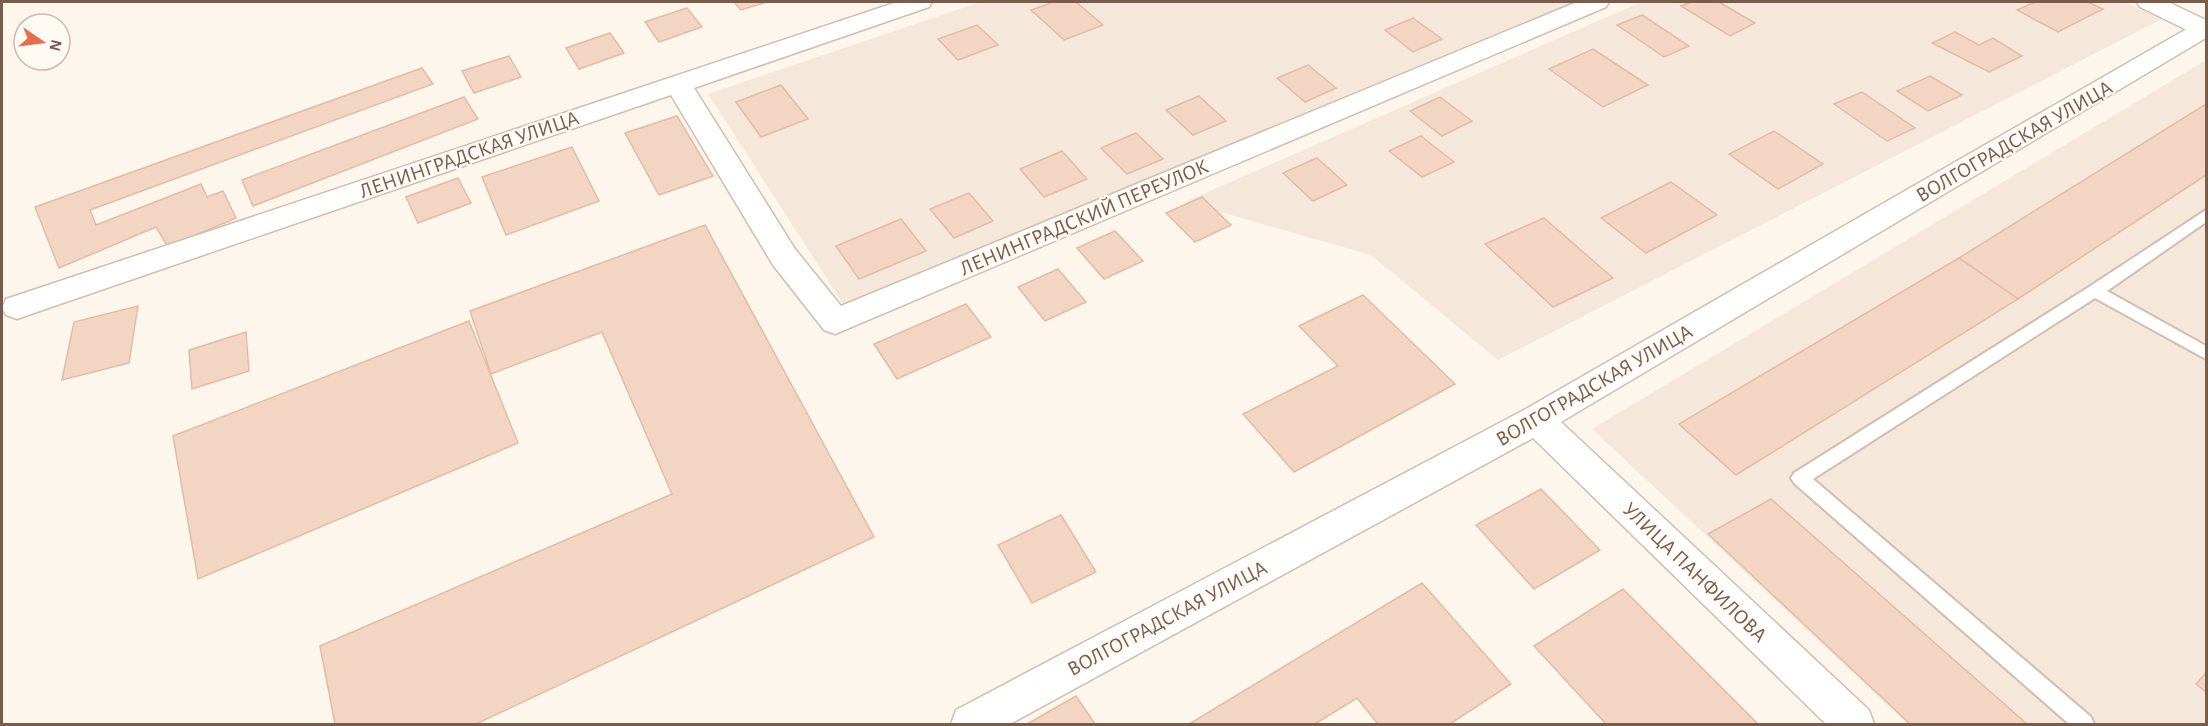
<svg xmlns="http://www.w3.org/2000/svg" width="2208" height="726" viewBox="0 0 2208 726" font-family="'Alegreya Sans',sans-serif">
	<style>
		.residential { fill: #f5e8da }
		.building { fill: #f3d5c3; stroke: #e6bba3; stroke-width: 1.5 }
		.lines { fill: none; stroke-linecap: round; stroke-linejoin: round }
		.service-casing { stroke: #d1beb0; stroke-width: 4 }
		.minor-casing { stroke: #d1beb0; stroke-width: 3 }
		.tertiary-casing { stroke: #d1beb0; stroke-width: 3 }
		.service { fill: #fff; fill-rule: evenodd }
		.minor { fill: #fff; fill-rule: evenodd }
		.tertiary { fill: #fff; fill-rule: evenodd }
		.labels { text-anchor: middle; stroke-width: 4.5; stroke-linejoin: round; paint-order: stroke }
		.street-label { font-size: 21px; fill: #7a5c4d; stroke: #fffaf3 }
	</style>
	<rect width="100%" height="100%" fill="#fdf6ec"/>
	<!-- residential -->
	<g class="residential">
		<polygon points="980,2 1583,2 847,310 708,94"/>
		<polygon points="1641,2 2125,2 2162,19 1498,360 1371,255 1185,202"/>
		<polygon points="2206,60 2206,724 1908,724 1592,429"/>
	</g>
	<!-- building -->
	<g class="building">
		<polygon points="734,2 767,2 741,10"/>
		<polygon points="1054,2 1076,2 1103,25 1064,40 1031,10"/>
		<polygon points="1691,2 1719,2 1755,23 1730,36 1681,6"/>
		<polygon points="2035,2 2088,2 2103,9 2058,32 2017,10"/>
		<polygon points="687,8 702,27 659,42 645,22"/>
		<polygon points="1642,15 1689,46 1664,57 1617,25"/>
		<polygon points="1413,18 1442,39 1413,52 1385,30"/>
		<polygon points="977,25 998,45 958,60 938,39"/>
		<polygon points="1955,32 1979,45 1993,38 2022,56 1989,72 1932,43"/>
		<polygon points="610,33 624,53 579,69 566,48"/>
		<polygon points="1593,49 1648,85 1603,107 1549,69"/>
		<polygon points="509,56 521,77 474,93 462,71"/>
		<polygon points="1308,65 1336,88 1305,102 1277,78"/>
		<polygon points="422,68 433,84 90,210 96,225 201,184 207,197 223,191 236,218 168,247 156,227 59,268 35,207"/>
		<polygon points="1930,76 1962,95 1928,111 1897,91"/>
		<polygon points="781,85 808,119 761,137 736,102"/>
		<polygon points="1862,92 1915,128 1887,141 1834,104"/>
		<polygon points="1199,96 1226,121 1193,135 1166,110"/>
		<polygon points="464,97 478,119 253,206 242,180"/>
		<polygon points="1440,97 1472,121 1442,136 1410,111"/>
		<polygon points="2206,104 2206,175 2018,299 1959,258"/>
		<polygon points="677,116 713,176 659,195 625,133"/>
		<polygon points="1774,131 1823,164 1778,189 1729,154"/>
		<polygon points="1136,133 1163,159 1127,174 1101,148"/>
		<polygon points="1421,136 1454,162 1422,177 1389,151"/>
		<polygon points="572,147 599,201 506,235 482,177"/>
		<polygon points="1062,151 1087,179 1044,197 1020,169"/>
		<polygon points="1317,158 1347,185 1313,201 1283,173"/>
		<polygon points="458,178 471,203 418,223 406,197"/>
		<polygon points="1671,182 1717,215 1646,253 1601,218"/>
		<polygon points="969,193 993,221 954,238 930,209"/>
		<polygon points="1202,197 1231,225 1195,242 1166,213"/>
		<polygon points="1544,218 1613,278 1553,307 1485,244"/>
		<polygon points="901,219 926,251 859,279 836,246"/>
		<polygon points="705,225 874,537 476,724 335,724 320,646 672,494 602,332 491,374 470,311"/>
		<polygon points="1115,231 1143,261 1104,279 1077,248"/>
		<polygon points="1959,258 2018,299 1736,475 1679,424"/>
		<polygon points="1058,269 1086,302 1045,321 1018,287"/>
		<polygon points="1363,295 1455,384 1294,472 1243,414 1338,366 1299,326"/>
		<polygon points="966,304 991,337 897,379 874,344"/>
		<polygon points="138,306 129,363 62,380 74,322"/>
		<polygon points="469,321 518,443 198,579 173,436"/>
		<polygon points="246,332 249,371 192,389 189,350"/>
		<polygon points="1541,489 1600,550 1534,589 1476,525"/>
		<polygon points="1771,499 2027,724 1910,724 1708,534"/>
		<polygon points="1061,515 1096,572 1032,603 998,545"/>
		<polygon points="1422,583 1511,684 1450,724 1378,724 1357,698 1315,724 1189,724"/>
		<polygon points="1623,589 1758,724 1606,724 1534,646"/>
		<polygon points="2206,673 2206,692 2196,684"/>
		<polygon points="1076,696 1095,724 1027,724"/>
	</g>
	<g class="lines">
		<!-- service casing -->
		<g class="service-casing">
			<polygon id="service" points="2206,210 2206,222 2107,291 2206,346 2206,359 2095,298 1813,479 2091,717 2094,724 2069,724 1794,483 1791,478 1794,473 2089,287"/>
		</g>
		<!-- minor casing -->
		<g class="minor-casing">
			<g id="minor">
				<polygon points="897,2 932,2 929,7 694,88 795,249 841,306 1577,2 1609,2 1606,7 835,334 824,330 773,265 671,95 28,315 17,319 6,315 2,308 6,299"/>
				<polygon points="2206,20 2206,38 1561,422 1869,710 1874,724 1826,724 1533,438 1010,724 951,724 956,710 1524,410 2197,23"/>
			</g>
		</g>
		<!-- tertiary casing -->
		<g class="tertiary-casing">
			<polygon id="tertiary" points="2137,2 2168,2 2206,20 2206,38 2197,35 2140,7"/>
		</g>
		<!-- service -->
		<use href="#service" class="service"/>
		<!-- minor -->
		<use href="#minor" class="minor"/>
		<!-- tertiary -->
		<use href="#tertiary" class="tertiary"/>
	</g>
	<g class="labels">
		<!-- street labels -->
		<g class="street-label">
			<text transform="translate(2014 141) rotate(-30)" y="7">ВОЛГОГРАДСКАЯ УЛИЦА</text>
			<text transform="translate(469 154) rotate(-19)" y="7">ЛЕНИНГРАДСКАЯ УЛИЦА</text>
			<text transform="translate(1084 217) rotate(-23)" y="7">ЛЕНИНГРАДСКИЙ ПЕРЕУЛОК</text>
			<text transform="translate(1594 385) rotate(-30)" y="7">ВОЛГОГРАДСКАЯ УЛИЦА</text>
			<text transform="translate(1695 572) rotate(44)" y="7">УЛИЦА ПАНФИЛОВА</text>
			<text transform="translate(1167 618) rotate(-28)" y="7">ВОЛГОГРАДСКАЯ УЛИЦА</text>
		</g>
	</g>
	<!-- border -->
	<rect width="2208" height="726" fill="none" stroke="#7a5c4d" stroke-width="6"/>
	<!-- north arrow -->
	<g transform="translate(42 42) rotate(104)"><circle r="28" fill="#fffaf3" stroke="#cabbb1" stroke-width="1.5"/>
	<path d="M0-4.5L10 22L0 15L-10 22Z" fill="#e76f51"/>
	<text y="-9" font-size="16" font-weight="bold" text-anchor="middle" fill="#7a5c4d">N</text>
	</g>
</svg>
